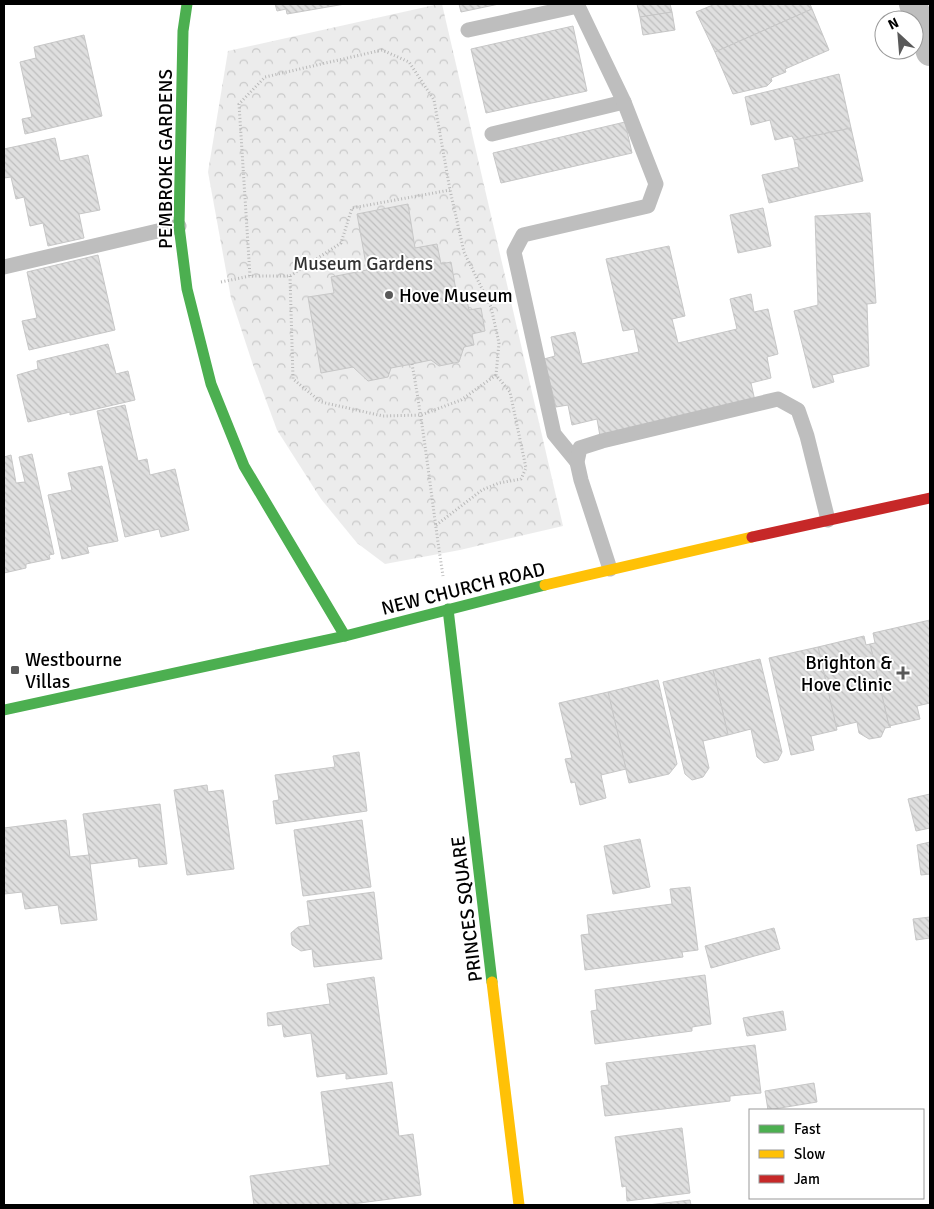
<svg xmlns="http://www.w3.org/2000/svg" width="934" height="1209" viewBox="0 0 934 1209" font-family="Signika,sans-serif">
	<style>
		.park { fill: url(#park-crowns) }
		.building { fill: url(#building-back-hatch); stroke: #c7c7c7 }
		.lines { fill: none; stroke-linecap: round; stroke-linejoin: round }
		.path { stroke: #b9b9b9; stroke-width: 3; stroke-dasharray: 1 2.5; stroke-linecap: butt }
		.lane { stroke: #bebebe; stroke-width: 15 }
		.street { stroke: #bebebe; stroke-width: 28 }
		.fast { stroke: #4caf50; stroke-width: 11 }
		.slow { stroke: #ffc107; stroke-width: 11 }
		.jam { stroke: #c62828; stroke-width: 11 }
		.poi-dot { fill: #595959; stroke: #fff; stroke-width: 2 }
		.labels { text-anchor: middle; stroke-width: 4; stroke-linejoin: round; paint-order: stroke }
		.street-label { font-size: 19px; fill: #000; stroke: #fff }
		.park-label { font-size: 19px; fill: #333; stroke: #fff }
		.poi-label { font-size: 19px; fill: #000; stroke: #fff; text-anchor: start }
	</style>
	<defs>
		<pattern id="park-crowns" width="20" height="18" patternUnits="userSpaceOnUse" patternTransform="scale(1.25)"><rect width="20" height="18" fill="#ececec"/><path d="M2 6a3 3 0 1 1 6 0M12 15a3 3 0 1 1 6 0" fill="none" stroke="#c9c9c9"/></pattern>
		<pattern id="building-back-hatch" width="6" height="6" patternUnits="userSpaceOnUse" patternTransform="scale(1.25)"><rect width="6" height="6" fill="#dfdfdf"/><path d="M-1 5l2 2M0 0l6 6M5-1l2 2" fill="none" stroke="#bebebe"/></pattern>
	</defs>
	<rect width="100%" height="100%" fill="#fff"/>
	<!-- park -->
	<polygon class="park" points="439,4 442,4 563,526 460,550 385,564 357,543 321,499 277,430 253,365 231,298 208,172 228,51"/>
	<!-- building -->
	<g class="building">
		<polygon points="275,4 345,4 287,14 286,9 277,11"/>
		<polygon points="459,4 499,4 461,12"/>
		<polygon points="637,4 670,4 672,12 640,17"/>
		<polygon points="715,4 810,4 812,9 715,52 696,12"/>
		<polygon points="812,9 829,50 785,69 786,72 771,78 772,81 767,86 733,94 715,52"/>
		<polygon points="672,12 675,30 643,35 640,17"/>
		<polygon points="573,26 587,91 486,113 471,49"/>
		<polygon points="84,35 102,116 25,134 22,119 32,117 20,62 36,58 34,47"/>
		<polygon points="839,74 851,128 794,140 792,136 775,140 770,120 751,125 745,97"/>
		<polygon points="625,122 632,153 501,183 493,153"/>
		<polygon points="851,128 863,181 769,203 762,175 799,167 794,140"/>
		<polygon points="55,138 60,161 88,155 100,210 79,214 84,238 48,246 43,223 30,226 24,197 16,199 11,177 4,178 4,149"/>
		<polygon points="408,204 415,248 437,244 441,264 451,262 458,302 467,301 469,310 481,308 485,331 472,334 474,345 464,347 459,362 439,366 431,360 412,364 391,368 388,377 368,381 353,367 321,373 308,297 334,293 331,277 367,270 357,214"/>
		<polygon points="763,208 771,246 738,253 730,215"/>
		<polygon points="870,213 876,303 867,304 869,366 832,375 834,382 813,388 794,311 818,305 815,216"/>
		<polygon points="669,246 685,316 672,319 678,343 737,329 730,299 751,294 754,312 768,309 778,354 767,357 771,378 751,383 755,401 600,436 597,419 572,425 568,405 556,407 544,359 555,356 551,337 575,332 582,364 639,352 634,329 623,331 606,259"/>
		<polygon points="98,255 115,330 29,350 22,321 37,318 27,272"/>
		<polygon points="108,344 116,374 128,371 135,400 70,415 70,412 28,422 17,375 38,369 37,361"/>
		<polygon points="125,405 138,461 147,459 150,475 175,469 189,530 161,537 159,529 125,537 97,411"/>
		<polygon points="32,454 54,554 49,555 50,559 26,564 26,568 4,573 4,457 11,455 16,483 25,482 19,457"/>
		<polygon points="102,466 118,541 87,547 89,553 62,559 48,495 72,490 68,473"/>
		<polygon points="930,620 930,703 917,706 920,719 889,726 870,644 875,643 873,633"/>
		<polygon points="864,636 866,645 870,644 889,726 891,727 885,728 881,737 869,739 859,733 857,722 836,727 818,647"/>
		<polygon points="818,647 837,730 811,736 814,750 791,755 769,658"/>
		<polygon points="760,659 782,752 778,760 764,763 757,757 751,729 728,735 713,670"/>
		<polygon points="713,670 728,735 703,741 709,768 703,777 692,780 685,774 663,682"/>
		<polygon points="658,680 677,764 669,774 629,783 608,692"/>
		<polygon points="608,692 626,769 601,775 606,798 580,805 575,782 571,783 565,759 572,758 559,703"/>
		<polygon points="359,752 367,811 276,824 273,801 279,800 275,775 335,767 333,756"/>
		<polygon points="207,785 208,792 223,790 234,869 187,875 174,790"/>
		<polygon points="930,794 930,828 916,831 908,799"/>
		<polygon points="160,804 167,864 139,867 138,858 90,864 83,814"/>
		<polygon points="66,820 70,857 89,855 97,920 61,924 58,905 25,909 22,892 4,894 4,828"/>
		<polygon points="362,820 371,887 303,896 294,830"/>
		<polygon points="640,839 650,887 613,894 604,846"/>
		<polygon points="930,842 930,874 921,875 917,845"/>
		<polygon points="690,887 698,950 682,952 683,957 585,970 581,935 589,934 587,915 672,904 670,889"/>
		<polygon points="374,892 382,959 314,967 312,949 301,951 292,945 291,933 298,927 310,925 307,901"/>
		<polygon points="930,917 930,938 916,940 913,919"/>
		<polygon points="774,928 780,949 711,968 705,946"/>
		<polygon points="705,975 711,1024 692,1027 692,1031 595,1044 591,1011 597,1010 595,990"/>
		<polygon points="374,977 387,1074 346,1079 346,1073 317,1077 311,1033 284,1037 282,1024 268,1026 267,1013 330,1004 327,984"/>
		<polygon points="783,1011 786,1030 747,1036 743,1018"/>
		<polygon points="755,1045 761,1093 730,1096 730,1101 605,1116 601,1086 609,1085 606,1063"/>
		<polygon points="392,1082 399,1136 413,1134 421,1195 344,1205 254,1205 250,1176 330,1165 321,1092"/>
		<polygon points="814,1083 817,1102 768,1110 765,1091"/>
		<polygon points="682,1128 690,1193 627,1201 626,1186 622,1187 615,1137"/>
		<polygon points="690,1200 691,1205 648,1205"/>
	</g>
	<g class="lines">
		<!-- path -->
		<g class="path">
			<polyline points="250,276 239,104 265,77 382,50 409,62 434,100 450,190 464,252 491,307 499,343 496,375 510,392 526,468 521,479 499,483 482,490 435,526"/>
			<polyline points="290,276 293,379 321,402 383,416 421,415 461,400 496,375"/>
			<polyline points="221,282 250,276 290,276 341,243 352,208 450,190"/>
			<path d="M412 364C425 434 432 505 443 576"/>
		</g>
		<!-- lane -->
		<g class="lane">
			<polyline points="468,30 578,6"/>
			<polyline points="492,134 624,102"/>
			<polyline points="4,267 179,226"/>
			<polyline points="577,462 554,434 514,252 523,235 648,206 656,184 624,102 577,4"/>
			<polyline points="610,569 581,480 577,462 580,448 602,441 778,399 798,410 807,436 828,520"/>
		</g>
		<!-- street -->
		<polyline class="street" points="913,4 930,52"/>
		<!-- fast -->
		<g class="fast">
			<polyline points="187,4 183,31 179,226 187,289 211,384 244,466 345,636"/>
			<polyline points="448,609 492,982"/>
			<polyline points="4,710 345,636 545,585"/>
		</g>
		<!-- slow -->
		<g class="slow">
			<polyline points="545,585 752,537"/>
			<polyline points="492,982 519,1205"/>
		</g>
		<!-- jam -->
		<polyline class="jam" points="752,537 930,498"/>
	</g>
	<!-- markers -->
	<g class="poi-dot">
		<circle cx="389" cy="295" r="5"/>
		<rect x="10" y="665" width="10" height="10" rx="2.5"/>
		<path d="M900.5 665.5h5v5h5v5h-5v5h-5v-5h-5v-5h5z"/>
	</g>
	<g class="labels">
		<!-- street labels -->
		<g class="street-label">
			<text transform="translate(165 159) rotate(-90)" y="7">PEMBROKE GARDENS</text>
			<text transform="translate(463 588) rotate(-14)" y="7">NEW CHURCH ROAD</text>
			<text transform="translate(466 909) rotate(-97)" y="7">PRINCES SQUARE</text>
		</g>
		<!-- park labels -->
		<g class="park-label">
			<text x="363" y="270">Museum Gardens</text>
		</g>
		<!-- poi labels -->
		<g class="poi-label">
			<text x="399" y="302">Hove Museum</text>
			<text x="25" y="666">Westbourne<tspan x="25" dy="22">Villas</tspan></text>
			<text x="892" y="669" text-anchor="end">Brighton &amp;<tspan x="892" dy="22">Hove Clinic</tspan></text>
		</g>
	</g>
	<!-- border -->
	<rect width="934" height="1209" fill="none" stroke="#000000" stroke-width="10"/>
	<!-- legend -->
	<rect x="749" y="1109" width="175" height="90" fill="#ffffff" stroke="#999999"/>
	<rect x="759" y="1125" width="25" height="8" fill="#4caf50" stroke="#999999"/>
	<text x="794" y="1134" font-size="15" fill="#000000">Fast</text>
	<rect x="759" y="1150" width="25" height="8" fill="#ffc107" stroke="#999999"/>
	<text x="794" y="1159" font-size="15" fill="#000000">Slow</text>
	<rect x="759" y="1175" width="25" height="8" fill="#c62828" stroke="#999999"/>
	<text x="794" y="1184" font-size="15" fill="#000000">Jam</text>
	<!-- north arrow -->
	<g transform="translate(899 35) rotate(334)"><circle r="24" fill="#ffffff" stroke="#999999"/>
	<path d="M0-4L9 19L0 12L-9 19Z" fill="#595959"/>
	<text y="-8" font-size="14" font-weight="bold" text-anchor="middle" fill="#000000">N</text>
	</g>
</svg>
